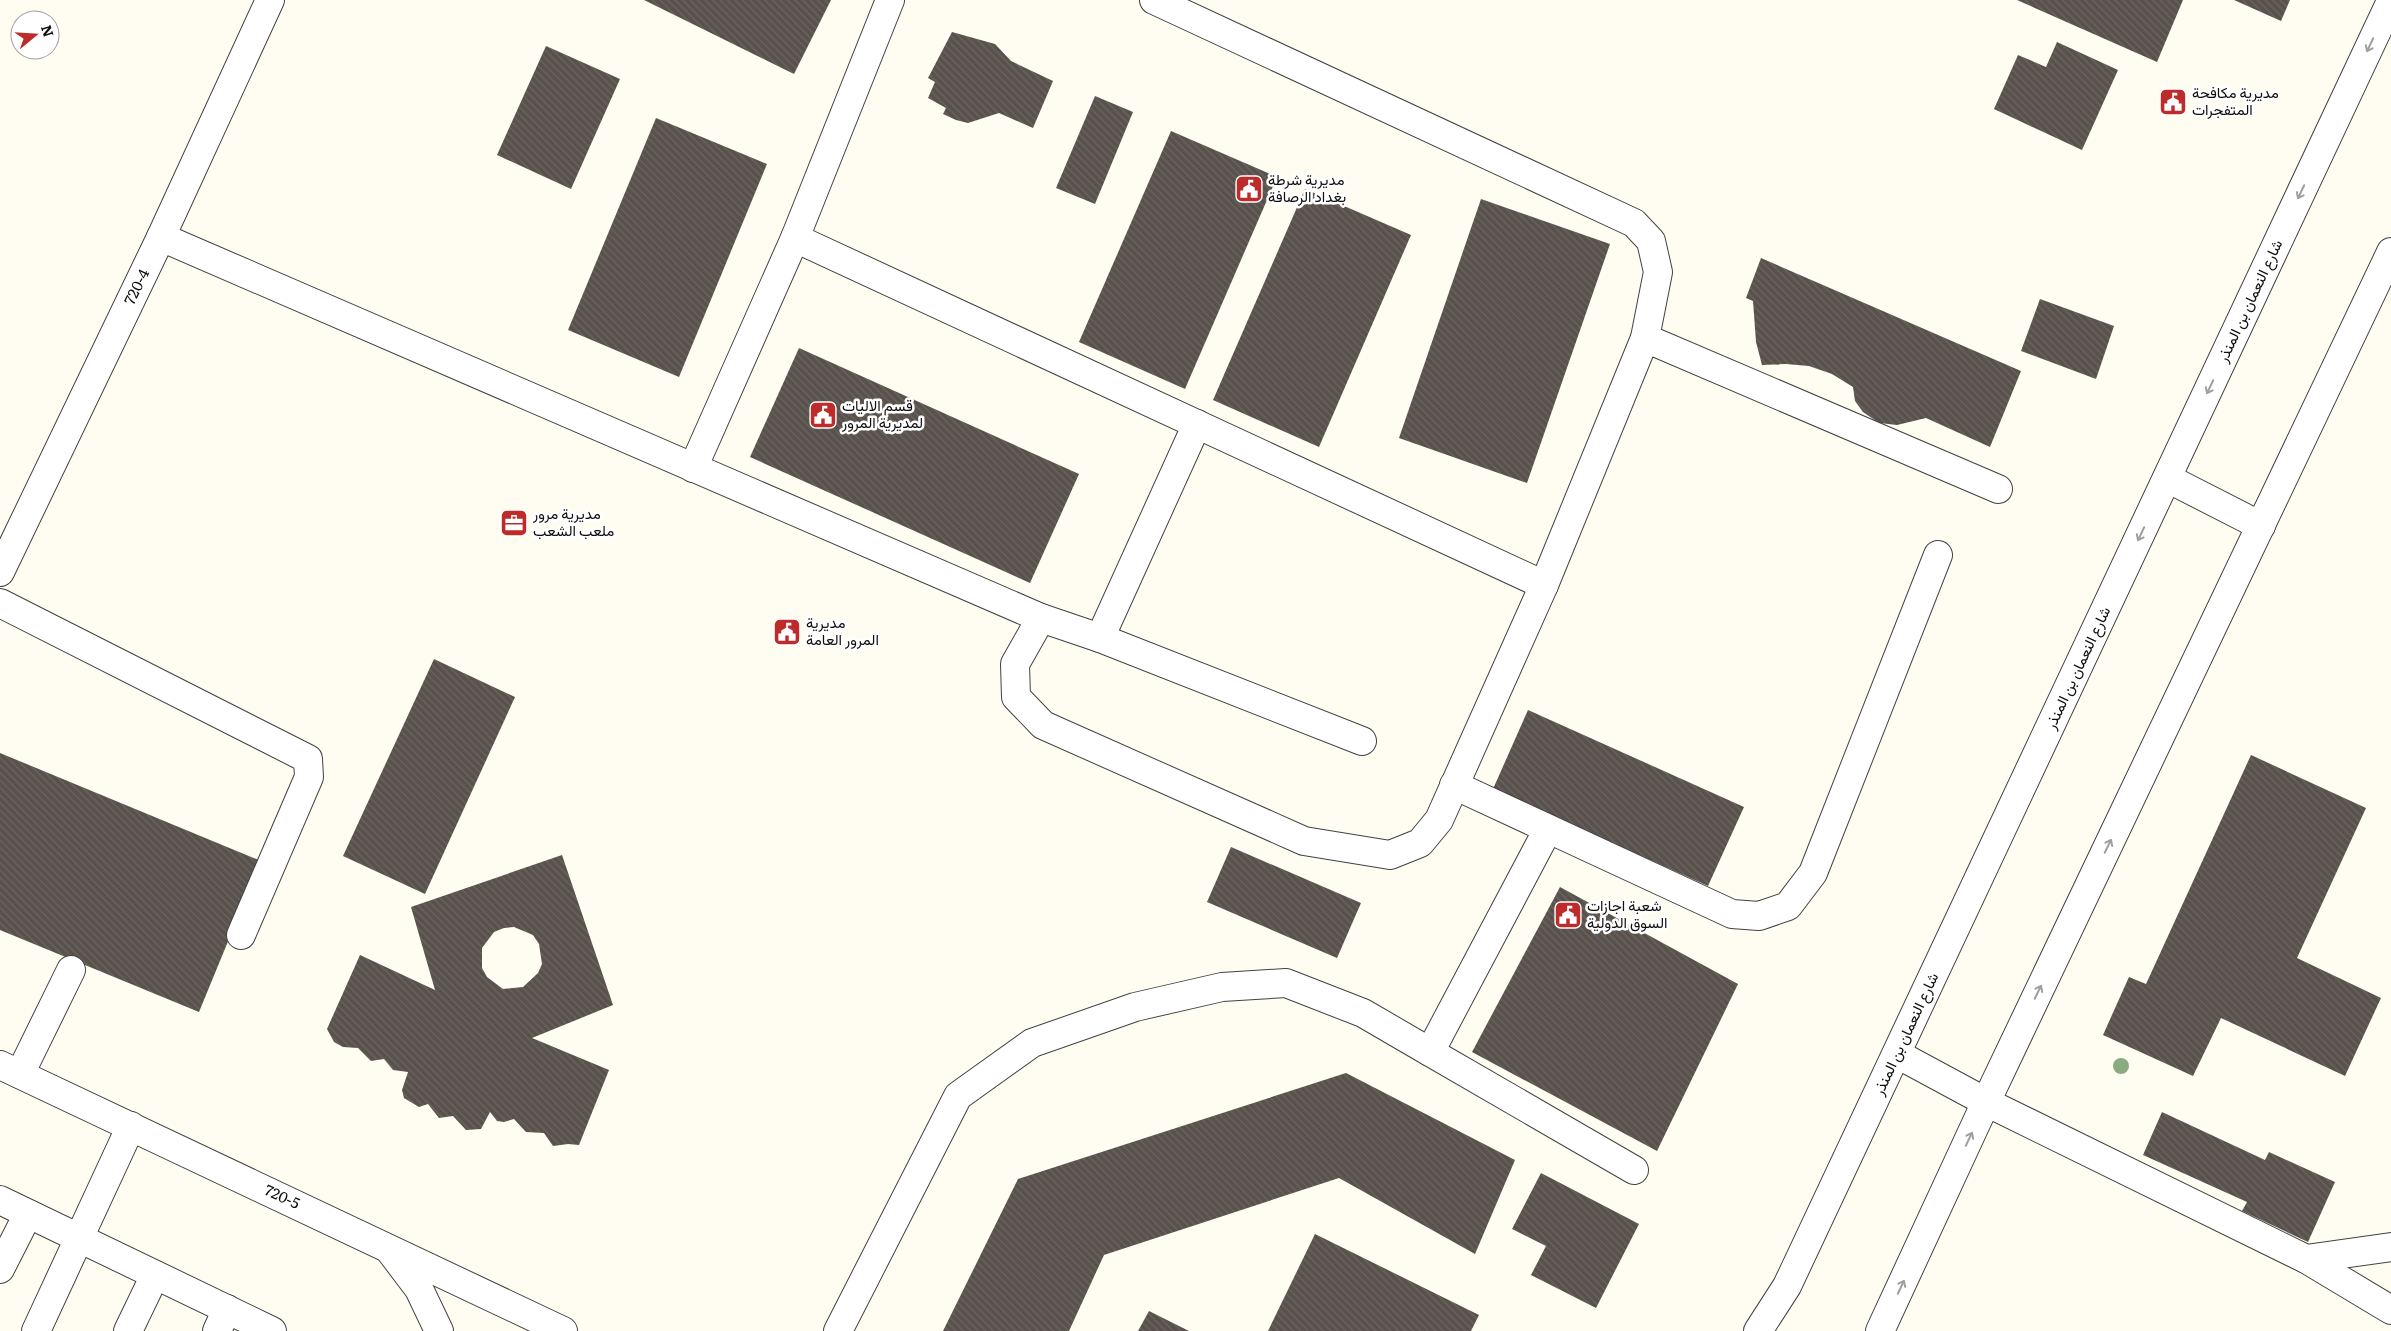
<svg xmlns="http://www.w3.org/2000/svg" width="2391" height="1331" viewBox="0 0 2391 1331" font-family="Literata,Vazirmatn,serif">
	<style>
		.building { fill: url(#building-back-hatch); fill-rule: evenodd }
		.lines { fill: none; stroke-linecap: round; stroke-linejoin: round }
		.minor-casing { stroke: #424242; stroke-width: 30 }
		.minor { stroke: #fff; stroke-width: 28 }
		.tree { fill: #8aaa7f }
		.oneway { stroke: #9f9f9f }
		.labels { text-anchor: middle; stroke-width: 5; stroke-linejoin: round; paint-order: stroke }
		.poi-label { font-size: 15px; fill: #0f0f0f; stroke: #fff; text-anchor: start }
		.street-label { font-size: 15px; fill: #0f0f0f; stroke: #fff }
	</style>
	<defs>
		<pattern id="building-back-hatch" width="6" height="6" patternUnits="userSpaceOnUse" patternTransform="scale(1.25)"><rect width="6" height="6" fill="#58514c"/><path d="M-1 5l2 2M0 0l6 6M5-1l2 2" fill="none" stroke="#6b6561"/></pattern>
	</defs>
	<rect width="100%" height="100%" fill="#fffdf2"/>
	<!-- building -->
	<g class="building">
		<polygon points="644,0 831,0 794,74"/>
		<polygon points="2017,0 2183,0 2157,62"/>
		<polygon points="2234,0 2290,0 2281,21"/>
		<polygon points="952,32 995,44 1011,61 1053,81 1033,128 999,113 968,123 956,120 943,114 946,108 928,98 935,82 928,78"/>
		<polygon points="2057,42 2118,70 2082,150 1994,109 2018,55 2046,67"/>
		<polygon points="546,46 620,79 571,189 497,155"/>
		<polygon points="1095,96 1133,112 1095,204 1056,188"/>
		<polygon points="656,118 767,164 679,377 568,330"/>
		<polygon points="1171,131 1277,177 1185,389 1079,342"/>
		<polygon points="1305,189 1411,235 1319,447 1213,400"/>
		<polygon points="1481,199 1610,244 1527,483 1399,438"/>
		<polygon points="1761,258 2021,371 1990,447 1926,418 1897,425 1879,423 1863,412 1855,401 1853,387 1832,374 1809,366 1786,364 1762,365 1756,342 1753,301 1746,298"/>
		<polygon points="2040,299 2114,326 2096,379 2021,351"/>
		<polygon points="799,348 1079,474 1030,583 750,457"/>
		<polygon points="434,659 515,697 425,894 343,856"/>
		<polygon points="1528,710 1744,807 1708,886 1493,789"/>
		<polygon points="0,753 261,861 199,1012 0,930"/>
		<polygon points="2251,755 2366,808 2297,958 2381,998 2345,1076 2221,1018 2193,1076 2103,1035 2129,977 2146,984"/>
		<polygon points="1231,847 1361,903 1337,958 1207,902"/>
		<path d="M562 855 613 1005 532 1038 609 1070 579 1145 568 1144 553 1146 544 1133 526 1132 514 1119 504 1122 497 1121 490 1112 481 1129 466 1130 453 1116 439 1118 428 1104 419 1107 404 1098 402 1090 408 1072 393 1070 384 1059 371 1061 358 1048 343 1047 334 1042 327 1029 360 955 435 990 411 907ZM514 927 533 935 539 944 542 964 538 973 523 987 503 989 487 977 482 968V948L494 932 504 928Z"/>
		<polygon points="1560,887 1738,984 1657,1151 1472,1052"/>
		<polygon points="1346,1073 1515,1160 1475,1254 1339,1178 1104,1255 1069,1331 943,1331 1018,1179"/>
		<polygon points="2162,1112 2265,1160 2269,1152 2335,1182 2308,1242 2242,1211 2247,1202 2143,1155"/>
		<polygon points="1541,1173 1639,1224 1596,1308 1531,1275 1546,1246 1512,1229"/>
		<polygon points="1315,1234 1479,1315 1471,1331 1268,1331"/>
		<polygon points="1149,1311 1189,1331 1138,1331"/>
	</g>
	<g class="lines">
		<!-- minor casing -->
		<g class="minor-casing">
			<g id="minor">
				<polyline points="1154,0 1634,223 1651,241 1658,272 1645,338"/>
				<polyline points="161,237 1041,618 1100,638 1362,741"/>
				<polyline points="795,238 1544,585"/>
				<polyline points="693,468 795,238 890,0"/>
				<polyline points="2167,478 2261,526"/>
				<polyline points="0,572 161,237 270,0"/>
				<polyline points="0,603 308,759 309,777 241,935"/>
				<polyline points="1041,618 1015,664 1016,697 1043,725 1304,841 1390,855 1420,843 1439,820 1544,585 1645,338 1998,489"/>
				<polyline points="1100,638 1197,424"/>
				<polyline points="1454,785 1732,914 1759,916 1788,906 1813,873 1938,555"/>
				<polyline points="1548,829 1430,1052 1634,1170"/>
				<polyline points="1897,1054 1986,1102 2306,1259 2391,1310"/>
				<polyline points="0,1065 563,1331"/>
				<polyline points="20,1074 71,970"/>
				<polyline points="0,1200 272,1331"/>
				<polyline points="391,1252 419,1289 439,1331"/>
				<polyline points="2306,1259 2391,1247"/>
				<polyline points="0,1269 28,1214"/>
				<polyline points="36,1331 131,1126"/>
				<polyline points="128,1331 155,1275"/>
				<polyline points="217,1331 227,1309"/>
				<polyline points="838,1331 958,1096 1032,1043 1135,1007 1222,987 1286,983 1363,1013 1430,1052"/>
				<polyline points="1758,1331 1787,1286 2391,1"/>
				<polyline points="1880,1331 1986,1102 2391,252"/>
			</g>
		</g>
		<!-- minor -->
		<use href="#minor" class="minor"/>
	</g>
	<!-- trees -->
	<circle class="tree" cx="2121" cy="1066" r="8"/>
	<!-- one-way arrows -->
	<defs><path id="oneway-shaft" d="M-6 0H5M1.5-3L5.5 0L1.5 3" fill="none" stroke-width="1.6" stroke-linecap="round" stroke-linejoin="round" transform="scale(1.25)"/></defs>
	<g class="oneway">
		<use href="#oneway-shaft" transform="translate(2370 45) rotate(115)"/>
		<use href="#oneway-shaft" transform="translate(2301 192) rotate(115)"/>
		<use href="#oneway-shaft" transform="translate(2210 387) rotate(115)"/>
		<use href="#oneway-shaft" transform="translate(2141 534) rotate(115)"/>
		<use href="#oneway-shaft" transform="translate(2108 846) rotate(-64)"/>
		<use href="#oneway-shaft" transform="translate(2038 992) rotate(-64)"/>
		<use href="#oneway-shaft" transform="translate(1969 1139) rotate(-65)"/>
		<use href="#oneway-shaft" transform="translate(1901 1287) rotate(-65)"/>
	</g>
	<!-- icons -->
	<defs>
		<g id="civic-square" transform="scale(1.4375)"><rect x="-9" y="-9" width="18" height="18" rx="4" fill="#bd2b2a" stroke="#fff"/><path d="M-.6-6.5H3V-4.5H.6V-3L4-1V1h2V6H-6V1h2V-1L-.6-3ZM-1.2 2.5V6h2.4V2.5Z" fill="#fff"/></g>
		<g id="office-square" transform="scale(1.4375)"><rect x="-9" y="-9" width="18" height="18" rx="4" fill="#bd2b2a" stroke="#fff"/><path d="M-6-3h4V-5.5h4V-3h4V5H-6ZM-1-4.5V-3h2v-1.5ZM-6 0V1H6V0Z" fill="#fff"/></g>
	</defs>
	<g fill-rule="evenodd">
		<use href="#civic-square" x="2173" y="102"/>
		<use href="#civic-square" x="1249" y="189"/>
		<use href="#civic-square" x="823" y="415"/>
		<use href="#office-square" x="514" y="523"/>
		<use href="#civic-square" x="787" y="632"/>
		<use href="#civic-square" x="1568" y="915"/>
	</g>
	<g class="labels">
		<!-- poi labels -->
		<g class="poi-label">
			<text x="2192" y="98">مديرية مكافحة<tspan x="2192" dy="17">المتفجرات</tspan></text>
			<text x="1268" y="185">مديرية شرطة<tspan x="1268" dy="17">بغداد الرصافة</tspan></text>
			<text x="842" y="411">قسم الاليات<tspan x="842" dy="17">لمديرية المرور</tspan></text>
			<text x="533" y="519">مديرية مرور<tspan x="533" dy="17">ملعب الشعب</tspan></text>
			<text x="806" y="628">مديرية<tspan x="806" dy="17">المرور العامة</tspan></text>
			<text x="1587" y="911">شعبة اجازات<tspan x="1587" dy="17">السوق الدولية</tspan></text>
		</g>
		<!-- street labels -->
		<g class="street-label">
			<text transform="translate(137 287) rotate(-64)" y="5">720-4</text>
			<text transform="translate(2250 301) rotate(-65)" y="5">شارع النعمان بن المنذر</text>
			<text transform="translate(2078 668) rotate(-65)" y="5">شارع النعمان بن المنذر</text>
			<text transform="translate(1906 1034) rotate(-65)" y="5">شارع النعمان بن المنذر</text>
			<text transform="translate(282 1197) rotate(25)" y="5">720-5</text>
		</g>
	</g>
	<!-- north arrow -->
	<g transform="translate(35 35) rotate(72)"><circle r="24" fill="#ffffff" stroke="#9f9f9f"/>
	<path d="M0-4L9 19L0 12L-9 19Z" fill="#bd2b2a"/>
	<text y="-8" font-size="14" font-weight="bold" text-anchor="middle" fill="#0f0f0f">N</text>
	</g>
</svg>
